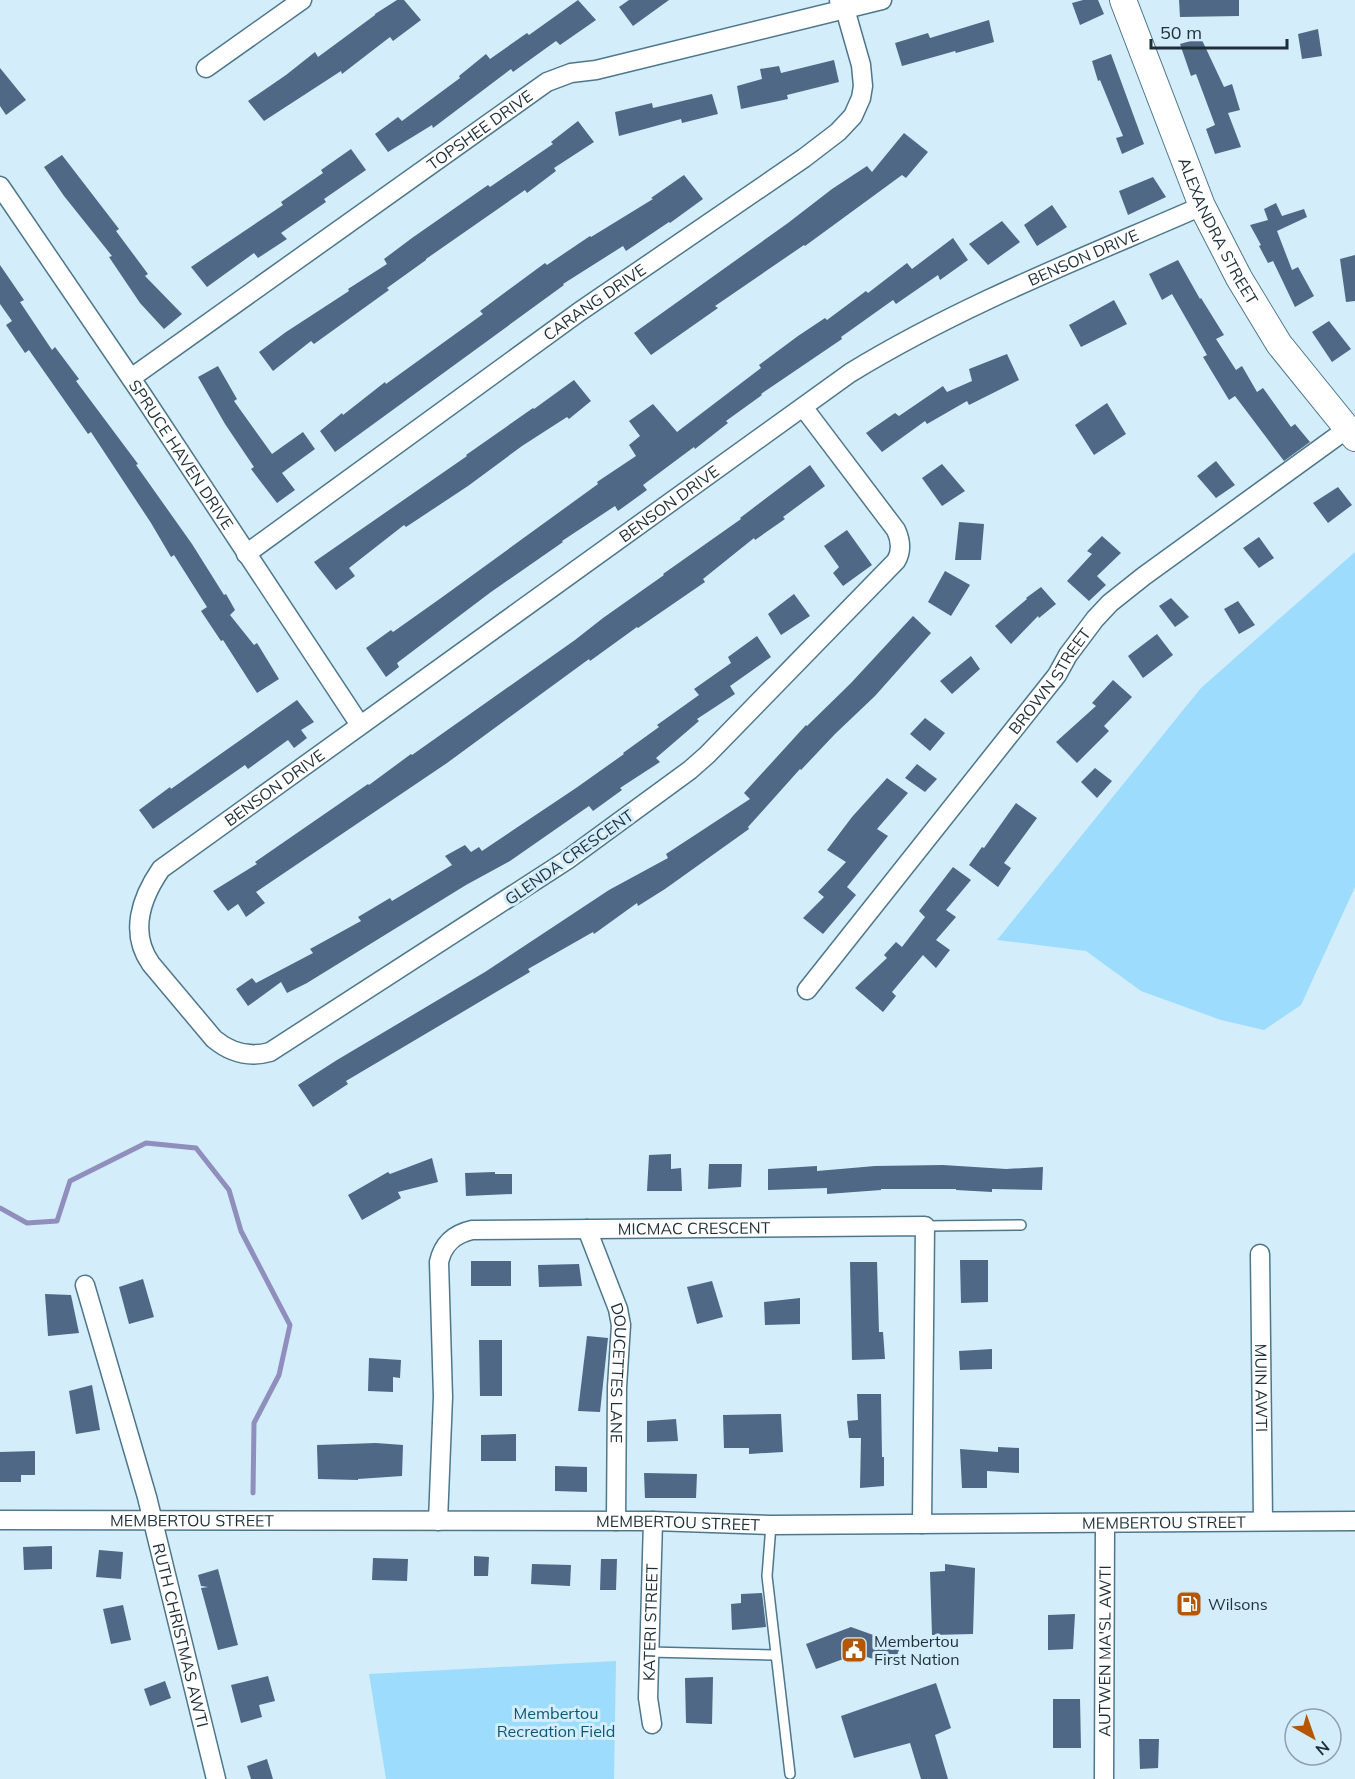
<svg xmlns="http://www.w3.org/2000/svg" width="1355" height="1779" viewBox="0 0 1355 1779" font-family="Mulish,sans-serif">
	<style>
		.green { fill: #9ddcfd }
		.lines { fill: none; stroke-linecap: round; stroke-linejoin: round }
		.stream { stroke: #908ebc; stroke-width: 5 }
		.building { fill: #4e6885 }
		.service-casing { stroke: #4e778c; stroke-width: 12 }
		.minor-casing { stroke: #4e778c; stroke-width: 21 }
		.secondary-casing { stroke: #4e778c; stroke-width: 28 }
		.service { stroke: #fff; stroke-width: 9 }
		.minor { stroke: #fff; stroke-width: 18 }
		.secondary { stroke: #fff; stroke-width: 26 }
		.labels { text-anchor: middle; stroke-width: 6; stroke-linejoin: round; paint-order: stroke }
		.street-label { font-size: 16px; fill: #1e2f38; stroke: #d3edfb }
		.poi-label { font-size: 16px; fill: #1e2f38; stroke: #d3edfb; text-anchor: start }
		.park-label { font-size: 16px; fill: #0b5775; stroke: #d3edfb }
	</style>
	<rect width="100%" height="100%" fill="#d3edfb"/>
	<!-- green -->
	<g class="green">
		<polygon points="1355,552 1355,887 1301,1005 1264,1030 1221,1020 1141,991 1086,951 997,940 1201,688"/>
		<polygon points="616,1661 614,1779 386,1779 369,1674"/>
	</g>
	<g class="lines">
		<!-- stream -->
		<polyline class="stream" points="0,1208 27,1223 57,1221 70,1181 146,1143 196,1148 229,1190 241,1231 290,1325 279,1375 254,1423 253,1493"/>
	</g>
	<!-- building -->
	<g class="building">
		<polygon points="397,0 404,0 421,20 393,41 390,37 342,74 341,71 264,121 248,101 286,75 315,52 318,57 375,15 375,14"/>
		<polygon points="578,0 596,20 560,45 556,41 513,72 511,69 433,128 432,125 388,152 375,134 398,117 402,121 460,78 459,76 486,54 490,59 527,33 529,35"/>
		<polygon points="629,0 669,0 633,26 619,7"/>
		<polygon points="1083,0 1098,0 1104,14 1080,25 1072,3"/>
		<polygon points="1179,0 1239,0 1239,16 1180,17"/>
		<polygon points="989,20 994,42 956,53 955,51 902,66 895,43 928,33 930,38"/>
		<polygon points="1318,29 1322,56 1302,59 1298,34"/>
		<polygon points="1201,38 1224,87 1232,84 1240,110 1228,113 1241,147 1215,154 1206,129 1215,125 1196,74 1191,76 1180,44"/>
		<polygon points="1111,54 1144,144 1122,154 1116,138 1123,136 1100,80 1098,81 1092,61"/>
		<polygon points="834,60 839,82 787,95 788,99 741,109 737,86 762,79 760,69 779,66 781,73"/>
		<polygon points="0,68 26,100 6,115 0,106"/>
		<polygon points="712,94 718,114 682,123 681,119 619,136 615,112 652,103 653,108"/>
		<polygon points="578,121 594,142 554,168 556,171 527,193 525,190 426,259 426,260 387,288 389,290 314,344 311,341 273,371 259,352 286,332 349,291 348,289 387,264 384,259 412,238 488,185 490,187 553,144 551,142"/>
		<polygon points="904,133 928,152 906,178 902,175 805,246 804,245 715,306 718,308 651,355 634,333 788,223 832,189 867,166 872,172"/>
		<polygon points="351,149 366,170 324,199 326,202 281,233 287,239 258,258 254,253 207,287 191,267 283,205 281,202 323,173 321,170"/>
		<polygon points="62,155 119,229 116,231 148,274 145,276 182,314 164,329 140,303 109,257 112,256 64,196 44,167"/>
		<polygon points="684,175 703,199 670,223 669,222 626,251 623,246 563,284 564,285 335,452 320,431 342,413 343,415 385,382 386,384 483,314 480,311 545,263 547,265 590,236 591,237 653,199 651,198"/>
		<polygon points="1153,177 1166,197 1128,215 1119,191"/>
		<polygon points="1276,203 1282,216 1304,209 1307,217 1277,231 1292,270 1298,267 1314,296 1295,307 1273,261 1268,263 1259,246 1261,245 1250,225 1268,220 1264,209"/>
		<polygon points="1052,205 1067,227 1037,246 1024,225"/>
		<polygon points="1002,221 1020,242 988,265 969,244"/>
		<polygon points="953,238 968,260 940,280 938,275 896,304 893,300 841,337 842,339 761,394 762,395 726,421 728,423 695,449 694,447 643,485 647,490 618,511 615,506 562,541 563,542 491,592 397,663 399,667 386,677 366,648 391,630 393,632 441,598 598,484 597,482 636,456 629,445 640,436 629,421 653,404 677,432 761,368 759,365 798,336 825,318 827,320 866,291 868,293 907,263 912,269"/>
		<polygon points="1355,255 1355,301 1346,302 1340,259"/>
		<polygon points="1178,260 1200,299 1201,298 1224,335 1216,339 1236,370 1242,366 1257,392 1263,388 1291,427 1295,424 1310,442 1284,461 1235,396 1229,400 1203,357 1207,355 1172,294 1162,300 1149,274"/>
		<polygon points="0,265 24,300 20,302 52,350 55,347 79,379 76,381 138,464 136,465 192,544 224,595 226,594 235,610 230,615 254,645 257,643 279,679 257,693 223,640 221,641 201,611 207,607 174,555 171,557 151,523 91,432 88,434 29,350 25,353 6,325 12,321 0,304"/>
		<polygon points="1114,300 1127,324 1081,347 1069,325"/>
		<polygon points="1329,321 1351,349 1332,362 1312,332"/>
		<polygon points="1007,354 1019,380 969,405 967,401 927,424 925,421 882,452 866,433 895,413 899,416 943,386 947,392 972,381 969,369"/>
		<polygon points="218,366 237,399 234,401 272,454 303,432 315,449 282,473 295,490 277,503 251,469 254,467 225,424 198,377"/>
		<polygon points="574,380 591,401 569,419 567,417 522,446 468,486 406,527 404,525 349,568 355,576 336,590 314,562 467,456 466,455 533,408 534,409"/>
		<polygon points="1107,403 1126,434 1094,455 1075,425"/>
		<polygon points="1216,461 1235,485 1216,498 1197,476"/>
		<polygon points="942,464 965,491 942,506 922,478"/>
		<polygon points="810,465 825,486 783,517 785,519 755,540 754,538 703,579 705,582 638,628 637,627 590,661 589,659 447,763 256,892 265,903 246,917 238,904 228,911 213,891 257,864 255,862 368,784 369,785 411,754 412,755 575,640 603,618 664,575 663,574 741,519 740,518"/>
		<polygon points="1338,487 1352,505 1328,523 1313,503"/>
		<polygon points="959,522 984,524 981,560 955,560"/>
		<polygon points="847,530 872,565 843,586 833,573 839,567 824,546"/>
		<polygon points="1102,536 1121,553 1097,576 1106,585 1089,601 1067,581 1092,554 1087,551"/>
		<polygon points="1259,537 1274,558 1259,568 1243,548"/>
		<polygon points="945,571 970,585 951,616 928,602"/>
		<polygon points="1041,587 1056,604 1039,618 1038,616 1011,644 995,626 1027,599 1026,598"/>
		<polygon points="794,594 810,616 781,635 768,614"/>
		<polygon points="1171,598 1189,617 1175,627 1159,606"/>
		<polygon points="1238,601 1255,625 1239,634 1224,609"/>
		<polygon points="913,616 931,633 875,696 835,734 801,770 800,769 748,827 749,829 665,889 638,906 637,903 594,934 593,932 528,969 530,972 346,1081 348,1084 313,1107 298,1085 337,1060 485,972 609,890 668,858 666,854 750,799 744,793 806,725 807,726 851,683"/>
		<polygon points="1157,634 1173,655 1143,678 1128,656"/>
		<polygon points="757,636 771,657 730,686 735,694 697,719 699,721 656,758 660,762 620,788 622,790 593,811 589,806 510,861 466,885 307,983 287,993 281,982 248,1006 236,989 252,978 256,983 313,953 310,949 361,921 358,917 390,898 392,901 452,865 445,856 465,845 471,852 479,847 482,851 576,788 624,754 623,753 659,727 657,725 699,695 694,689 731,663 728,657"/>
		<polygon points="971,656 980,669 952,694 940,681"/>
		<polygon points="1113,680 1132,697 1104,726 1109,731 1077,763 1056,742 1096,706 1092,703"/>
		<polygon points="297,700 314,722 301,730 307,738 294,748 288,740 248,769 245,765 153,829 139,810 170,787 171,789"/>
		<polygon points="925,718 945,733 930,751 910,734"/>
		<polygon points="917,764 937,779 925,792 905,778"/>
		<polygon points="1095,768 1112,781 1097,798 1081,782"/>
		<polygon points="887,778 908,793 877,829 888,836 847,887 856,895 823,934 803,918 824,897 818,892 846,862 827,850 852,817"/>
		<polygon points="1016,803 1037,818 1004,863 1011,868 998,887 969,865 982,847 984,848"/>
		<polygon points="953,867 971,880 946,910 956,917 936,940 950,950 936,968 923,955 892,992 896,996 883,1012 855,988 887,958 884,955 896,942 902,947 925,917 919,911"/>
		<polygon points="671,1154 671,1169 681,1168 682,1191 647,1191 649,1155"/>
		<polygon points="432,1158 438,1182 398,1192 401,1198 362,1220 348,1195 388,1172 390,1174"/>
		<polygon points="709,1164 742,1164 741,1187 708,1189"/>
		<polygon points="943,1165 1006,1169 1043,1167 1042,1190 992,1189 992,1192 956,1190 956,1189 881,1189 881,1190 827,1194 827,1188 768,1190 768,1169 817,1166 817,1171 875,1166"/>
		<polygon points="495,1172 495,1174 512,1174 512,1194 466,1196 465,1173"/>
		<polygon points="960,1260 988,1260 988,1302 961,1303"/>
		<rect x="471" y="1261" width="40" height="25"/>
		<polygon points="850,1262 877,1262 879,1332 883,1332 885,1359 852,1360"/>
		<polygon points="579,1264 582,1286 539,1287 538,1265"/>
		<polygon points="143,1279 154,1317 129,1324 119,1287"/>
		<polygon points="712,1281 723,1317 697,1324 687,1287"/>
		<polygon points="45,1294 71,1295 79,1333 48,1336"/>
		<polygon points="800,1298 800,1324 765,1325 764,1302"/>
		<polygon points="587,1336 608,1338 600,1412 578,1411"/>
		<polygon points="479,1340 502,1340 502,1396 480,1396"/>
		<polygon points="992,1349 992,1369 960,1370 959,1351"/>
		<polygon points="369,1358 401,1360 400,1378 393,1377 393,1392 368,1391"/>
		<polygon points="92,1385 100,1430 76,1434 69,1391"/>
		<polygon points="857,1394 881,1394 882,1457 884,1457 884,1486 860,1488 861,1438 849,1438 847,1421 858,1420"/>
		<polygon points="781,1414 783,1452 749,1454 749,1448 724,1448 723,1415"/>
		<polygon points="676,1419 678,1441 647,1442 647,1421"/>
		<polygon points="516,1434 516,1461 481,1461 481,1435"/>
		<polygon points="376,1443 403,1445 402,1476 358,1479 358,1480 318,1479 317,1445"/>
		<polygon points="998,1447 1019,1448 1019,1473 987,1471 987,1488 962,1488 960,1449 998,1452"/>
		<polygon points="35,1451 35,1475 21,1475 21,1482 0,1482 0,1452"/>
		<polygon points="555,1466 587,1467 587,1492 555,1491"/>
		<polygon points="644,1473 697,1474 696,1498 645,1498"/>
		<polygon points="52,1546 52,1569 24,1570 23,1547"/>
		<polygon points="99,1550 123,1552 121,1579 96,1577"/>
		<polygon points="474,1556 489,1557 488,1576 474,1576"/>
		<polygon points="373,1558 408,1559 407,1581 372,1580"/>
		<polygon points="601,1559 617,1559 616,1590 600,1590"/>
		<polygon points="532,1564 571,1565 570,1586 531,1584"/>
		<polygon points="945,1564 975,1568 973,1634 932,1635 930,1572 945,1571"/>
		<polygon points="218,1569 238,1645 218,1650 201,1588 208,1587 201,1586 198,1575"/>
		<polygon points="762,1593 766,1627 732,1630 731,1604 741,1603 741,1594"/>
		<polygon points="123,1605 131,1640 111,1644 103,1609"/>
		<polygon points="1075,1614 1073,1649 1048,1650 1048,1615"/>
		<polygon points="851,1627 901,1645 893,1665 857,1654 816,1669 806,1644"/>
		<polygon points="268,1676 275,1701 259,1705 262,1717 241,1723 231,1685"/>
		<polygon points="713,1677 712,1724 686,1723 685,1678"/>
		<polygon points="165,1681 171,1698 150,1706 144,1689"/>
		<polygon points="936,1683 951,1728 935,1735 948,1779 921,1779 910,1743 854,1758 841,1716"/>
		<polygon points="1053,1699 1080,1699 1081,1748 1053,1748"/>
		<polygon points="1139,1739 1159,1739 1158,1768 1140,1769"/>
		<polygon points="267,1759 273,1779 251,1779 247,1766"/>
	</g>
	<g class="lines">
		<!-- service casing -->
		<g class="service-casing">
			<g id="service">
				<polyline points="925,1226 1021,1225"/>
				<polyline points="771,1525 767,1576 790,1774"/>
				<polyline points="649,1652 775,1655"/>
			</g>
		</g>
		<!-- minor casing -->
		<g class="minor-casing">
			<g id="minor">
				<polyline points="206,68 302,0"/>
				<path id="s1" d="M0 186 141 393 360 725"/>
				<path id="s2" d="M131 378 547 82 571 73 596 70 882 0"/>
				<path id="s3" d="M803 407 896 530C901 541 902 551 896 561L707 755 690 770 567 860 270 1052C249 1058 231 1053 214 1039L151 964C129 933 141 898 161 869L850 373C961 305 1083 258 1202 206"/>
				<path id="s4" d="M246 554 579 312 804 158 838 132 853 116 861 98 863 86 861 65 845 9 839 0"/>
				<path id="s5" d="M807 990 1057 675 1068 655 1095 619 1110 603 1144 576 1347 429"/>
				<path id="s6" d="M587 1229 618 1309 621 1325 617 1387 616 1521"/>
				<path id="s7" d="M1260 1254 1263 1521"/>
				<path id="s8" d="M85 1285 147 1497 216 1779"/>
				<path id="s9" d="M0 1520 653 1521 771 1525 1355 1521"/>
				<path id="s10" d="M438 1521 443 1397 439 1262C443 1244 454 1234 472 1230L925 1226 922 1524"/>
				<path id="s11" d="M652 1724 648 1698 653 1521"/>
				<path id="s12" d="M1104 1779 1105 1523"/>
			</g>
		</g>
		<!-- secondary casing -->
		<g class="secondary-casing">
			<g id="secondary">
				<path id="s13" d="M1123 0 1202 206 1239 278 1279 344 1355 438"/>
			</g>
		</g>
		<!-- service -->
		<use href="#service" class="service"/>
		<!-- minor -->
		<use href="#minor" class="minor"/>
		<!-- secondary -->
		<use href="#secondary" class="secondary"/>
	</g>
	<!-- icons -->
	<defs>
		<g id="fuel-square" transform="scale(1.35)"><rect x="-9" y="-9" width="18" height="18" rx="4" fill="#b45602" stroke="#d3edfb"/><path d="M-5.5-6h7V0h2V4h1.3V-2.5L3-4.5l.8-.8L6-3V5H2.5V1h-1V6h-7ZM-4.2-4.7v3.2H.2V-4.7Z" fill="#fff"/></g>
		<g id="civic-square" transform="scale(1.35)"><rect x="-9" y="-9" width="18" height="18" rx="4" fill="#b45602" stroke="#d3edfb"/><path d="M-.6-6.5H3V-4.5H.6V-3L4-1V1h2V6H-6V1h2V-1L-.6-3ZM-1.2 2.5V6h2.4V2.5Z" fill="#fff"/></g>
	</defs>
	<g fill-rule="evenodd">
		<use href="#fuel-square" x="1189" y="1604"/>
		<use href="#civic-square" x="854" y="1650"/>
	</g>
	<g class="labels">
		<!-- street labels -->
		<g class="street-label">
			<text dy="6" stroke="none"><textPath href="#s2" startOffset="428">TOPSHEE DRIVE</textPath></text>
			<text dy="6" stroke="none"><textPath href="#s13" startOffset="250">ALEXANDRA STREET</textPath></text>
			<text dy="6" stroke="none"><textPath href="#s3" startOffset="2356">BENSON DRIVE</textPath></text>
			<text dy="6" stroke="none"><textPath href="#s4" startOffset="430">CARANG DRIVE</textPath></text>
			<text dy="6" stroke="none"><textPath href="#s1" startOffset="324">SPRUCE HAVEN DRIVE</textPath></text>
			<text dy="6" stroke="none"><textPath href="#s3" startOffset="1872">BENSON DRIVE</textPath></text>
			<text dy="6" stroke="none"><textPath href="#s5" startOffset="393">BROWN STREET</textPath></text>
			<text dy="6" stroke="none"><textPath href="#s3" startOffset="1386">BENSON DRIVE</textPath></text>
			<text transform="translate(569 857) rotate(-35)" y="6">GLENDA CRESCENT</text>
			<text dy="6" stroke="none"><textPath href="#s10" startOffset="530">MICMAC CRESCENT</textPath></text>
			<text dy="6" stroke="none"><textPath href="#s6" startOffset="150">DOUCETTES LANE</textPath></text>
			<text dy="6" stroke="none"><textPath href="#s7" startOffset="134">MUIN AWTI</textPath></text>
			<text dy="6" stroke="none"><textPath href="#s9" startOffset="192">MEMBERTOU STREET</textPath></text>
			<text dy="6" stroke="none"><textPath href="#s9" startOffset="1164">MEMBERTOU STREET</textPath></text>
			<text dy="6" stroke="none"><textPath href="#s9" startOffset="678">MEMBERTOU STREET</textPath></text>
			<text dy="6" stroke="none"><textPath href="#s11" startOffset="102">KATERI STREET</textPath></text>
			<text dy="6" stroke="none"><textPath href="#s8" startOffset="363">RUTH CHRISTMAS AWTI</textPath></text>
			<text dy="6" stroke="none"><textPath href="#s12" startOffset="128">AUTWEN MA'SL AWTI</textPath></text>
		</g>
		<!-- poi labels -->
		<g class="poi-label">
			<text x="1208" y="1610">Wilsons</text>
			<text x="874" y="1647">Membertou<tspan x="874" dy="18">First Nation</tspan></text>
		</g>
		<!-- park labels -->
		<g class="park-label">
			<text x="556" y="1719">Membertou<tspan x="556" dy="18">Recreation Field</tspan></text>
		</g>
	</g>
	<!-- north arrow -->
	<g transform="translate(1313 1737) rotate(140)"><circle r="28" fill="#d3edfb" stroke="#8ba1ad" stroke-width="1.5"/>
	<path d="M0-4.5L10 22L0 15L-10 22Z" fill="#b45602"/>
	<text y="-9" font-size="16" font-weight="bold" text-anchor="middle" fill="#1e2f38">N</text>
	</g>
	<!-- scale -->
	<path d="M1151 39v9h136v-9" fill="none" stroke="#1e2f38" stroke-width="3"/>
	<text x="1160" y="39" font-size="18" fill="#1e2f38" stroke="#d3edfb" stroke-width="4.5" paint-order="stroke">50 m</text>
</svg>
